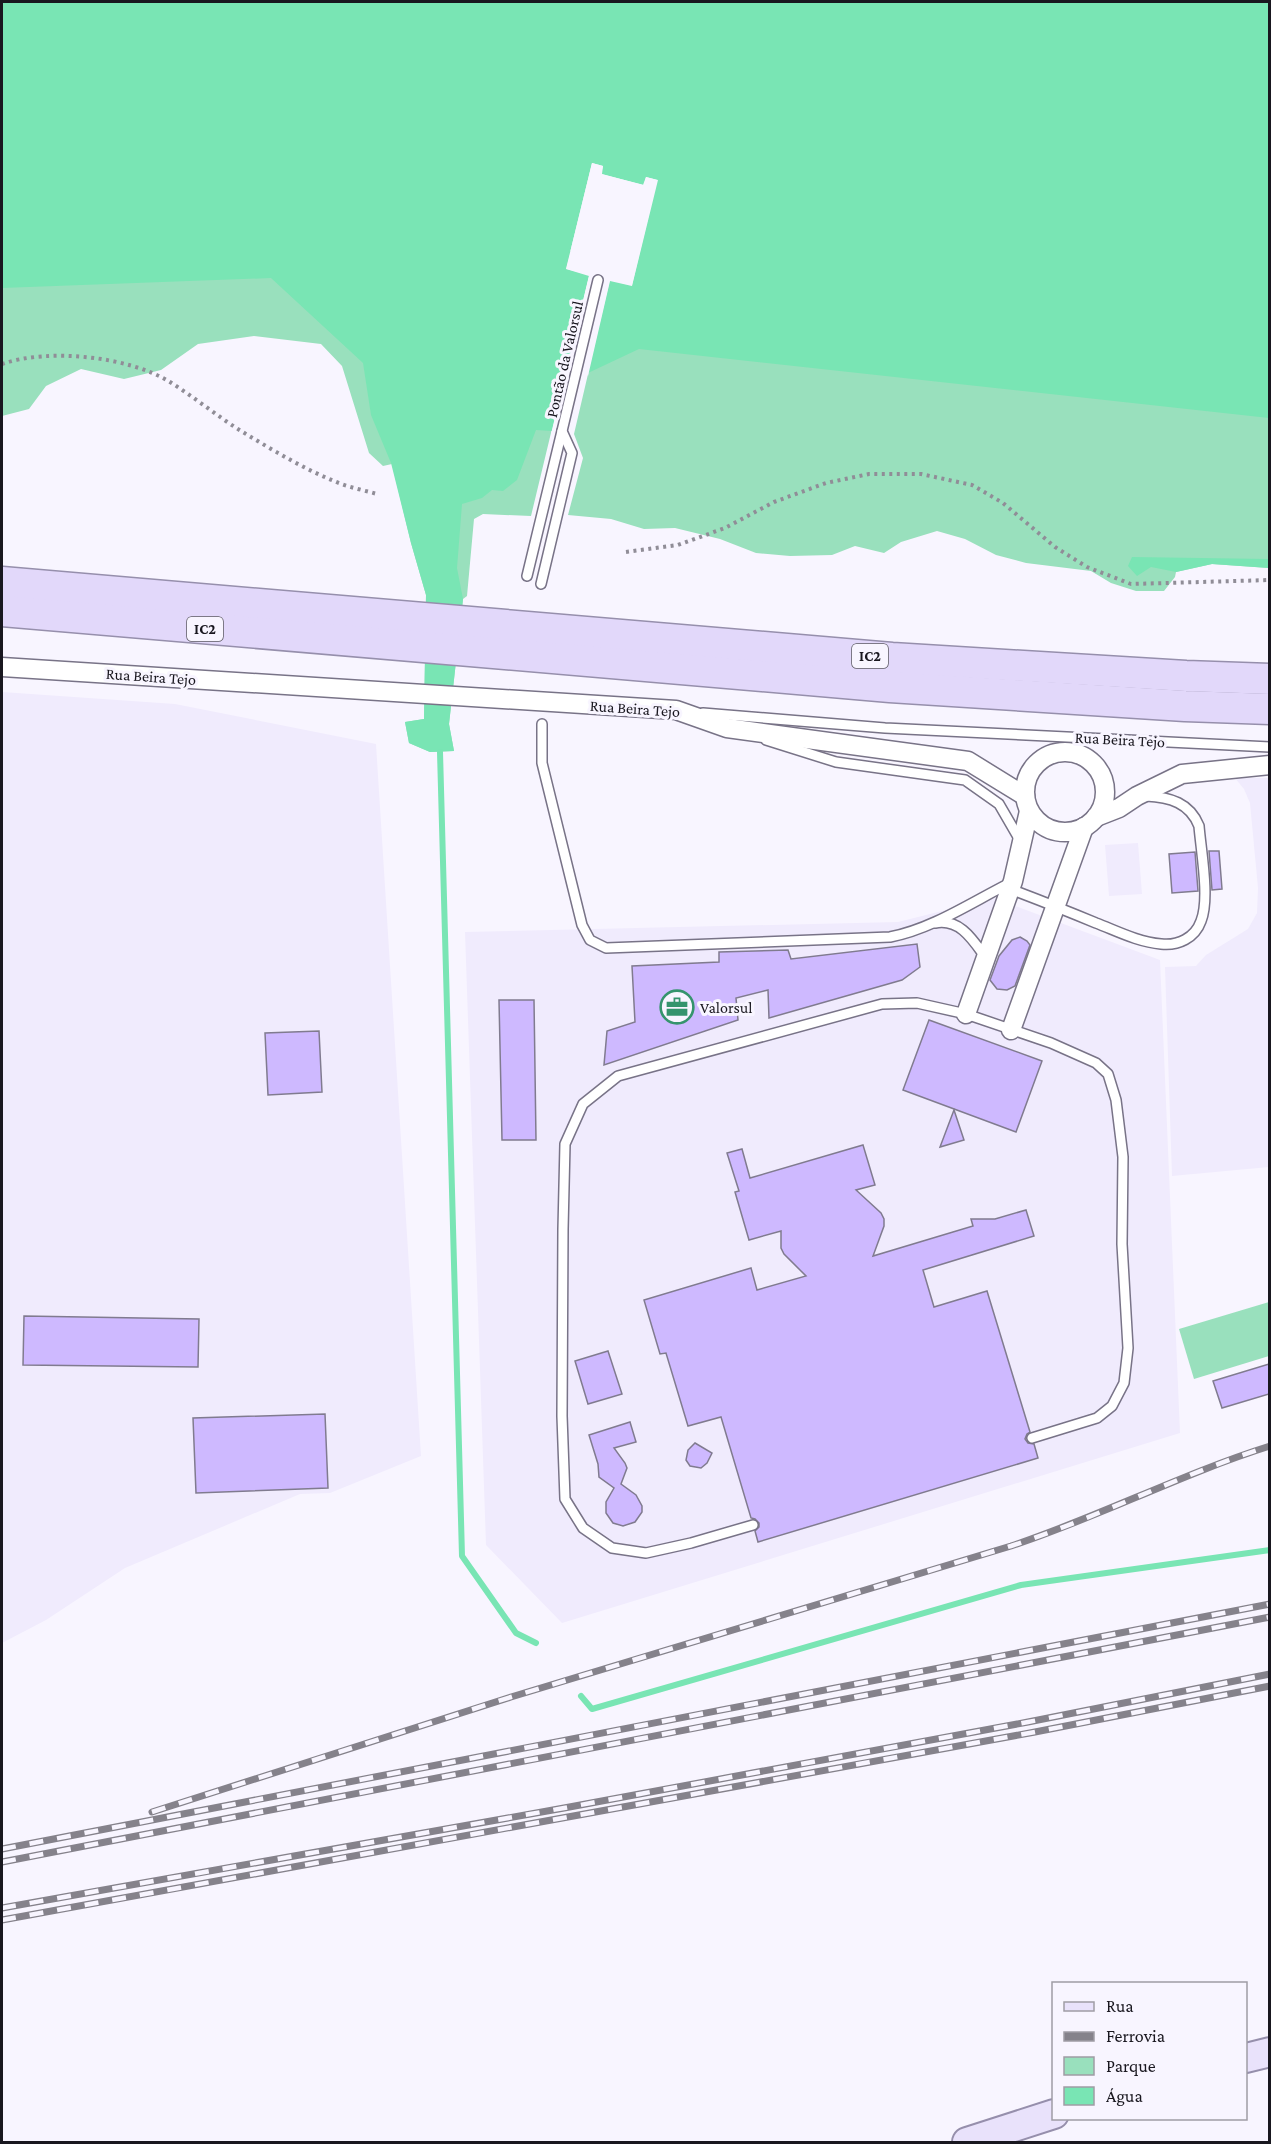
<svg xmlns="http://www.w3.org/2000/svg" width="1271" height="2144" viewBox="0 0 1271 2144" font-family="'Crimson Pro',serif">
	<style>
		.built { fill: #f0ebfd }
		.green { fill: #99e0bd }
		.water { fill: #79e5b4 }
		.pier { fill: #f8f5ff }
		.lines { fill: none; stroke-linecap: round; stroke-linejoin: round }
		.stream { stroke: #79e5b4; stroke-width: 6 }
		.building { fill: #ceb9ff; stroke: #807b8f; stroke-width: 1.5 }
		.service-casing { stroke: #787387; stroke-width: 12 }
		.minor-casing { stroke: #787387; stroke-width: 21 }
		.primary-casing { stroke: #968fac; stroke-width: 32 }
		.trunk-casing { stroke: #968fac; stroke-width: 33 }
		.path { stroke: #908d97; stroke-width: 4; stroke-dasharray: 3 4.5; stroke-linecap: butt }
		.service { stroke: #fff; stroke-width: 9 }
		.minor { stroke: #fff; stroke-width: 18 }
		.primary { stroke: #e9e2fb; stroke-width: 28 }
		.trunk { stroke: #e2d8fa; stroke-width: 30 }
		.rail-casing { stroke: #85828b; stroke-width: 7 }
		.rail { stroke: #f8f5ff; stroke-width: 4.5; stroke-dasharray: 14; stroke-linecap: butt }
		.labels { text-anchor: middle; stroke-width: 6; stroke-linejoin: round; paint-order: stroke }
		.shield { fill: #f8f5ff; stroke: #5c5a62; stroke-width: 1.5 }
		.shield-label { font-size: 15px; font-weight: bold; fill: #19171f }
		.street-label { font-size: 16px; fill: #19171f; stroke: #f8f5ff }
		.poi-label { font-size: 16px; fill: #19171f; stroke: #f8f5ff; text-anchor: start }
	</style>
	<rect width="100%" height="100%" fill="#f8f5ff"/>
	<!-- built -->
	<g class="built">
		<polygon points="2,692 175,704 376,744 421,1456 330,1493 300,1494 125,1568 46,1620 2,1643"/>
		<polygon points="1235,778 1269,778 1269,1167 1172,1176 1165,967 1196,966 1206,955 1248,929 1257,913 1258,888 1250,803 1244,789"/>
		<polygon points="1138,843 1142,894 1109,896 1105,845"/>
		<polygon points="994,898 1160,960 1180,1433 562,1623 486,1545 465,932 898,922"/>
	</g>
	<!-- green -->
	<g class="green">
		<polygon points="2,162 571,251 566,269 589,275 531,516 483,514 474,519 467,596 463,599 449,724 454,751 430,752 409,743 405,722 424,719 426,595 411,543 392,464 383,466 369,453 342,366 321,344 254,336 198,344 161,370 124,379 81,369 46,386 29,409 2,416"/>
		<polygon points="647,224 1269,307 1269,568 1212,564 1176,572 1175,577 1164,591 1136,591 1111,583 1091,571 1026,563 996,555 965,539 937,531 901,542 884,553 855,546 832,555 790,556 756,553 720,539 675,528 644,529 611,519 568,515 583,458 574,434 610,280 632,285"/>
		<polygon points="1269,1302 1269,1356 1194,1379 1179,1329"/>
	</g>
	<!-- water -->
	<g class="water">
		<polygon points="2,2 1269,2 1269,418 639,349 588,373 610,280 632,286 657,180 646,177 644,185 601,174 603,166 592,163 566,269 589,275 552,431 536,430 517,480 503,491 492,490 482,498 462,504 457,568 463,599 449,724 454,751 430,752 409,743 405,722 424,719 426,595 411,543 391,463 371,415 363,363 271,278 2,288"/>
		<polygon points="1132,557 1269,559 1269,568 1212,564 1176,572 1151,567 1137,576 1128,566"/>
	</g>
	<!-- pier -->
	<polygon class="pier" points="592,163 603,166 602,174 643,185 646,177 658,180 632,286 610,281 588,376 586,372 608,279 611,277 630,282 654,182 648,180 646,186 644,188 601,177 598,175 600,168 594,167 570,267 590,272 592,276 555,431 551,434 589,276 566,269"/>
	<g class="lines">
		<!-- stream -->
		<g class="stream">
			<polyline points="440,752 462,1556 516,1633 536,1643"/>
			<polyline points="581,1696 592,1709 1021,1585 1270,1550"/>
		</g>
	</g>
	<!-- building -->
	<g class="building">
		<polygon points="1209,851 1219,851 1222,889 1212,890"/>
		<polygon points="1195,852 1198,891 1172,893 1169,854"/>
		<polygon points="1020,937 1027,941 1030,945 1015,986 1007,990 997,989 990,980 999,956 1012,940"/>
		<polygon points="917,944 920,967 902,980 769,1018 768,990 736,998 738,1020 604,1065 607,1031 635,1022 632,966 719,962 719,952 788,950 791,959"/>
		<polygon points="499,1000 534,1000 536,1140 502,1140"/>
		<polygon points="929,1020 1042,1061 1016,1132 903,1090"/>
		<polygon points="319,1031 322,1092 268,1095 265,1033"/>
		<polygon points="954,1110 964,1140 940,1147"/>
		<polygon points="863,1145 875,1185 856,1190 881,1213 884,1219 884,1226 873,1256 973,1226 971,1219 995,1219 1026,1210 1034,1236 923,1270 934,1307 987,1291 1030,1432 1027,1434 1025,1439 1028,1443 1034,1444 1038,1458 758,1542 755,1531 759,1527 759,1523 755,1519 751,1518 721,1417 688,1426 666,1353 660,1354 644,1300 751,1268 757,1290 806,1276 784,1254 781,1248 781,1231 749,1240 735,1192 739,1191 727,1153 742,1149 750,1178"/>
		<polygon points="24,1316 199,1319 198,1367 23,1365"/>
		<polygon points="608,1351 622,1394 588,1404 575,1361"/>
		<polygon points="1269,1364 1269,1394 1222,1408 1213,1381"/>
		<polygon points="325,1414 328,1488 196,1493 193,1418"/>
		<polygon points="630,1422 636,1442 614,1448 625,1463 627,1468 621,1484 636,1495 642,1506 642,1512 635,1522 623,1526 613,1523 606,1513 606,1502 614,1488 599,1477 598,1464 589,1435"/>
		<polygon points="695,1443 712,1453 707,1463 701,1468 690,1466 686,1460 688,1450"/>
	</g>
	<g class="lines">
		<!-- service casing -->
		<g class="service-casing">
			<g id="service">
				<polyline points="527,576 562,431"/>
				<polyline points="541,584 572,453 562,431 598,280"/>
				<polyline points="703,713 885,728 1270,747"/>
				<path d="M542 724V763L582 925 590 940 606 948 890 937C932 929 972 902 1010 883"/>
				<polyline points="766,740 836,762 965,780 999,804 1021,842"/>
				<path d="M1010 889C1039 900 1067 911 1096 923 1117 931 1138 942 1161 944 1178 946 1195 938 1201 921 1210 899 1201 851 1199 826 1190 803 1170 797 1146 796"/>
				<path d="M935 923C960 918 973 940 986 958"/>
				<polyline points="753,1525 691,1543 646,1553 612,1548 583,1528 565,1499 562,1416 563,1229 565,1144 583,1104 618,1076 882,1004 917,1003 966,1014 1051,1043 1096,1063 1108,1074 1116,1100 1123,1157 1122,1244 1128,1348 1124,1383 1112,1406 1097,1418 1032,1438"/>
			</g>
		</g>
		<!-- minor casing -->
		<g class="minor-casing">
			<g id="minor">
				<polyline points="2,667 676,710 727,728 968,761 1025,796"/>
				<circle cx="1065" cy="792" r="40"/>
				<polyline points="1096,817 1119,808 1137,796 1182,774 1270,765"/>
				<polyline points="966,1014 1013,881 1029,811"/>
				<polyline points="1011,1030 1084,827"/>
			</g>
		</g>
		<!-- primary casing -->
		<g class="primary-casing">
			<g id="primary">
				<polyline points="1246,2058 1270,2052"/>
				<polyline points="967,2142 1054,2114"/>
			</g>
		</g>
		<!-- trunk casing -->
		<g class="trunk-casing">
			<g id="trunk">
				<polyline points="2,582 892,658 1186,676 1270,679"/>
				<polyline points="2,611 890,687 1185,706 1270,709"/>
			</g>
		</g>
		<!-- path -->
		<g class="path">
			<path d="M2 364C48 348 128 356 170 382 194 397 217 416 241 431 271 449 302 468 334 481 347 487 363 490 377 494"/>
			<polyline points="626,552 678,545 725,528 774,502 826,483 869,474 921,474 972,485 1003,503 1055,547 1087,567 1131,584 1270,580"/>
		</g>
		<!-- service -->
		<use href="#service" class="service"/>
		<!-- minor -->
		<use href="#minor" class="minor"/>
		<!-- primary -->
		<use href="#primary" class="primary"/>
		<!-- trunk -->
		<use href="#trunk" class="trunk"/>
		<!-- rail casing -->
		<g class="rail-casing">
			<g id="rail">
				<path d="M152 1812 511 1697 1011 1546C1099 1517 1181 1474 1270 1446"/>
				<polyline points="2,1849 1270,1604"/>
				<polyline points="2,1862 1270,1617"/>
				<polyline points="2,1908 564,1808 1028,1722 1270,1674"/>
				<polyline points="2,1920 1035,1732 1270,1686"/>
			</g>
		</g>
		<!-- rail -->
		<use href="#rail" class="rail"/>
	</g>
	<!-- icons -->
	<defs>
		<g id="office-ring" transform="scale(1.725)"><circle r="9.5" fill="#f8f5ff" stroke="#35946d" stroke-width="1.5"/><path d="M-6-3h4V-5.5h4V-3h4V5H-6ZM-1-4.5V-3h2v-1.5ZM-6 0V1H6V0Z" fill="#35946d"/></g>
	</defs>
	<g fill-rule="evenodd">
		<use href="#office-ring" x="677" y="1007"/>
	</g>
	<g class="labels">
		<!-- shield labels -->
		<g class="shield">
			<rect x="187" y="617" width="36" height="24" rx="4.5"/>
			<rect x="852" y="644" width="36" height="24" rx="4.5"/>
		</g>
		<g class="shield-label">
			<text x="205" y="634">IC2</text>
			<text x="870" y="661">IC2</text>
		</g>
		<!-- street labels -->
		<g class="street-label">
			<text transform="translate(564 359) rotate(-77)" y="6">Pontão da Valorsul</text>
			<text transform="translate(151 676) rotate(4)" y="6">Rua Beira Tejo</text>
			<text transform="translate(635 708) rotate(4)" y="6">Rua Beira Tejo</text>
			<text transform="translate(1120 739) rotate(3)" y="6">Rua Beira Tejo</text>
		</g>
		<!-- poi labels -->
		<g class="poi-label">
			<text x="700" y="1013">Valorsul</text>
		</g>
	</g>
	<!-- border -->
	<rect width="1271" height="2144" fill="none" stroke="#19171f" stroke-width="6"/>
	<!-- legend -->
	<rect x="1052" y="1982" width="195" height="138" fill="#f8f5ff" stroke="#9f9ca5" stroke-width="1.5"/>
	<rect x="1064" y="2002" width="30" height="9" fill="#e9e2fb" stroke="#9f9ca5" stroke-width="1.5"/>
	<text x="1106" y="2012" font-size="18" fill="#19171f">Rua</text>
	<rect x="1064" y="2032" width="30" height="9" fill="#85828b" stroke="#9f9ca5" stroke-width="1.5"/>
	<text x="1106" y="2042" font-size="18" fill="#19171f">Ferrovia</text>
	<rect x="1064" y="2057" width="30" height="18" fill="#99e0bd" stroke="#9f9ca5" stroke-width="1.5"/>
	<text x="1106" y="2072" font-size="18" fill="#19171f">Parque</text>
	<rect x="1064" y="2087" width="30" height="18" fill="#79e5b4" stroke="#9f9ca5" stroke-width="1.5"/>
	<text x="1106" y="2102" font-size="18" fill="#19171f">Água</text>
</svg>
